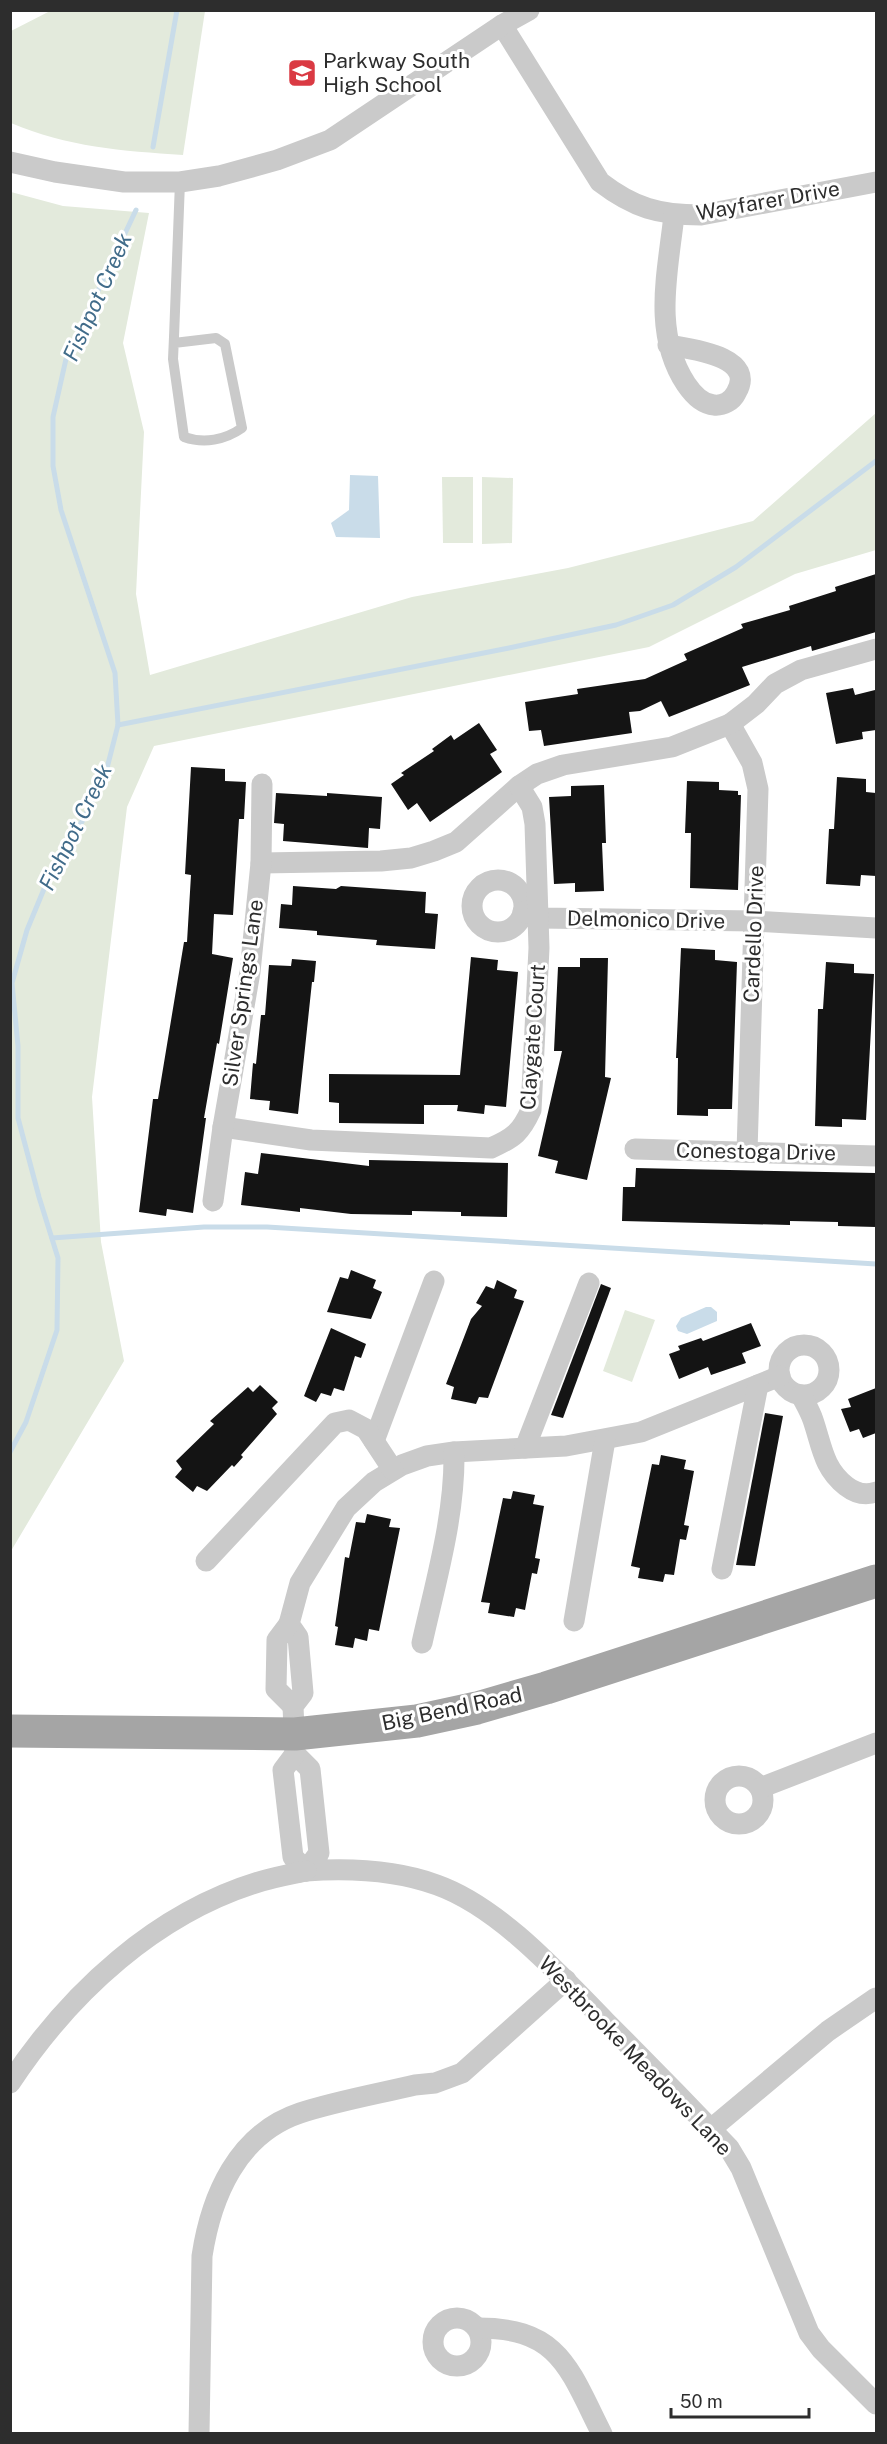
<svg xmlns="http://www.w3.org/2000/svg" width="887" height="2444" viewBox="0 0 887 2444" font-family="'Public Sans',sans-serif">
	<style>
		.green { fill: #e3eadc }
		.water { fill: #c9dce9 }
		.lines { fill: none; stroke-linecap: round; stroke-linejoin: round }
		.stream { stroke: #c9dce9; stroke-width: 5 }
		.building { fill: #141414 }
		.lane { stroke: #cacaca; stroke-width: 10 }
		.street { stroke: #cacaca; stroke-width: 21 }
		.primary { stroke: #a5a5a5; stroke-width: 33 }
		.labels { text-anchor: middle; stroke-width: 6; stroke-linejoin: round; paint-order: stroke }
		.poi-label { font-size: 21px; fill: #2d2d2d; stroke: #fff; text-anchor: start }
		.street-label { font-size: 21px; fill: #2d2d2d; stroke: #fff }
		.water-label { font-size: 22px; font-style: italic; fill: #416c8a; stroke: #fff }
	</style>
	<rect width="100%" height="100%" fill="#fff"/>
	<!-- green -->
	<g class="green">
		<path d="M52 10 205 11 183 155C122 151 67 147 11 123V31Z"/>
		<polygon points="11,192 63,206 149,213 123,343 144,432 136,594 150,675 412,597 568,568 753,521 876,413 876,550 795,574 649,647 154,746 127,807 92,1097 101,1242 124,1361 11,1551"/>
		<polygon points="442,477 473,477 473,543 443,543"/>
		<polygon points="482,477 513,478 512,543 482,544"/>
		<polygon points="625,1310 655,1320 632,1382 603,1371"/>
	</g>
	<!-- water -->
	<g class="water">
		<polygon points="350,475 378,476 380,538 336,537 331,523 349,510"/>
		<polygon points="706,1307 711,1307 717,1312 717,1321 687,1334 678,1331 676,1326 681,1318"/>
	</g>
	<g class="lines">
		<!-- stream -->
		<g class="stream">
			<polyline points="153,147 177,10"/>
			<polyline points="118,725 509,648 616,625 673,605 736,567 876,461"/>
			<polyline points="52,1238 204,1227 267,1227 876,1264"/>
			<polyline points="10,1452 26,1422 57,1330 58,1258 39,1197 18,1118 18,1046 12,983 27,930 56,860 83,820 105,776 118,725 115,673 61,510 53,466 53,417 66,359 136,210"/>
		</g>
	</g>
	<!-- building -->
	<g class="building">
		<polygon points="876,574 876,632 812,651 811,646 742,667 750,685 669,717 661,701 640,711 629,712 632,733 544,746 541,730 529,731 525,702 578,694 577,689 645,679 687,660 684,654 743,628 741,624 790,610 789,606 836,591 835,587"/>
		<polygon points="853,688 855,695 875,690 876,730 862,732 863,739 836,744 826,693"/>
		<polygon points="479,723 497,750 490,754 502,772 430,822 417,803 408,810 391,784 404,775 401,773 434,751 432,749 451,735 454,740"/>
		<polygon points="191,767 225,769 225,781 246,782 244,819 239,819 233,915 214,914 212,954 233,958 219,1044 217,1043 204,1118 206,1118 193,1213 167,1209 166,1216 139,1212 153,1099 158,1099 184,942 187,942 191,875 185,874"/>
		<polygon points="837,777 866,779 866,792 876,793 876,876 861,875 860,886 826,884 829,829 834,829"/>
		<polygon points="687,781 719,782 719,790 738,791 738,795 741,795 738,890 690,888 691,833 685,833"/>
		<polygon points="604,785 606,843 602,843 604,891 575,892 575,883 554,884 549,797 571,796 571,786"/>
		<polygon points="276,793 327,796 327,793 382,797 380,829 369,828 368,848 283,841 284,824 274,823"/>
		<polygon points="293,886 336,889 341,886 426,892 425,913 438,914 435,949 376,945 377,940 317,935 317,931 279,928 281,904 292,905"/>
		<polygon points="681,948 715,950 715,960 737,962 732,1109 708,1109 708,1116 677,1115 678,1058 676,1058"/>
		<polygon points="471,957 498,960 497,970 518,972 506,1107 485,1105 484,1114 457,1111 458,1105 424,1105 424,1124 339,1123 339,1103 329,1102 329,1074 460,1075"/>
		<polygon points="580,958 608,958 605,1077 611,1078 587,1180 555,1173 558,1161 538,1156 562,1051 554,1051 558,967 580,967"/>
		<polygon points="292,959 316,961 314,982 312,982 298,1114 269,1110 270,1101 250,1099 253,1063 256,1064 261,1015 265,1015 269,965 291,966"/>
		<polygon points="826,962 854,964 854,973 874,974 866,1120 842,1119 842,1127 815,1126 818,1009 823,1009"/>
		<polygon points="261,1153 369,1166 369,1160 508,1163 507,1217 461,1216 461,1212 412,1211 412,1215 351,1214 300,1208 300,1212 241,1205 245,1172 258,1174"/>
		<polygon points="636,1168 876,1173 876,1227 838,1226 838,1222 790,1221 790,1225 622,1221 623,1187 635,1187"/>
		<polygon points="351,1270 376,1280 373,1288 382,1292 371,1319 327,1312 340,1277 348,1279"/>
		<polygon points="497,1280 517,1290 514,1298 524,1301 488,1398 479,1397 476,1404 451,1399 454,1387 446,1384 471,1319 482,1306 476,1303 486,1286 494,1289"/>
		<polygon points="601,1284 611,1288 563,1418 551,1415"/>
		<polygon points="751,1323 761,1346 742,1353 746,1363 711,1375 708,1367 679,1379 669,1354 680,1350 678,1346 701,1338 703,1341"/>
		<polygon points="331,1328 366,1344 361,1358 355,1356 344,1391 334,1388 331,1396 321,1393 316,1402 304,1396"/>
		<polygon points="260,1385 278,1402 272,1408 277,1414 241,1455 243,1457 234,1467 232,1465 207,1491 197,1486 193,1492 175,1477 182,1469 176,1461 214,1424 210,1421 248,1387 253,1392"/>
		<polygon points="876,1388 876,1433 863,1438 859,1429 850,1432 841,1409 851,1407 848,1399"/>
		<polygon points="765,1413 783,1416 755,1566 736,1565"/>
		<polygon points="661,1455 686,1460 684,1469 694,1471 684,1525 689,1526 686,1540 680,1539 674,1575 665,1574 663,1582 638,1578 640,1568 631,1566 652,1464 659,1465"/>
		<polygon points="513,1491 535,1495 533,1504 544,1506 535,1558 540,1559 537,1574 532,1573 525,1610 516,1608 514,1617 488,1613 490,1603 481,1602 503,1498 511,1499"/>
		<polygon points="367,1514 391,1519 389,1527 400,1528 379,1631 369,1629 367,1641 355,1638 353,1648 335,1645 338,1627 335,1626 345,1557 349,1558 356,1522 365,1523"/>
	</g>
	<g class="lines">
		<!-- lane -->
		<path class="lane" d="M174 343 216 338 225 344 242 428C225 440 204 444 184 437L173 359 174 337 180 182"/>
		<!-- street -->
		<g class="street">
			<path d="M502 25 600 182C634 208 659 215 701 215L876 182"/>
			<polyline points="10,162 55,172 124,182 180,182 219,176 277,160 330,140 502,25 529,10"/>
			<path d="M668 345C690 349 758 356 736 393 732 401 723 406 714 405 701 404 692 393 686 384 652 332 668 272 674 215"/>
			<polyline points="730,724 752,763 758,789 747,1152"/>
			<polyline points="261,863 381,861 411,858 434,851 456,842 519,786 537,774 563,765 672,747 730,724 756,704 775,684 801,670 876,649"/>
			<circle cx="498" cy="906" r="26"/>
			<polyline points="523,912 539,918 754,921 876,928"/>
			<path d="M223 1127 311 1140 491 1148C514 1138 521 1132 531 1110L539 948 535 824 532 807 519 786"/>
			<polyline points="635,1149 876,1156"/>
			<polyline points="213,1201 223,1127 250,972 261,863 262,784"/>
			<circle cx="804" cy="1370" r="25"/>
			<path d="M780 1376 641 1432 566 1446 454 1452 427 1456 402 1465 374 1482 346 1508 300 1583 289 1624 298 1637 303 1693 293 1706 295 1754 310 1769 319 1853 306 1871C349 1868 396 1870 437 1885 499 1907 559 1974 605 2021 647 2063 688 2105 729 2148L741 2168 809 2333 821 2349 876 2404"/>
			<path d="M801 1395C805 1403 810 1411 813 1420 822 1446 823 1468 846 1486 855 1493 865 1496 876 1492"/>
			<polyline points="374,1441 434,1281"/>
			<polyline points="525,1448 589,1283"/>
			<polyline points="206,1561 335,1423 349,1420 366,1429 393,1470"/>
			<polyline points="722,1569 758,1385"/>
			<polyline points="574,1621 605,1440"/>
			<polyline points="289,1624 277,1640 276,1689 293,1706"/>
			<path d="M422 1643C436 1580 455 1516 454 1452"/>
			<polyline points="295,1754 283,1770 293,1857 306,1871"/>
			<circle cx="739" cy="1800" r="24"/>
			<polyline points="760,1788 876,1743"/>
			<path d="M10 2083C70 1992 157 1912 262 1881 276 1877 292 1874 306 1871"/>
			<polyline points="711,2129 828,2031 876,1998"/>
			<circle cx="457" cy="2342" r="24"/>
			<path d="M478 2328C560 2328 569 2369 602 2434"/>
			<path d="M199 2434 202 2256C211 2197 237 2134 300 2113 337 2101 377 2094 415 2085L435 2083 462 2073 566 1980"/>
		</g>
		<!-- primary -->
		<polyline class="primary" points="10,1731 295,1734 417,1721 477,1708 546,1688 876,1581"/>
	</g>
	<!-- icons -->
	<defs>
		<g id="school-square" transform="scale(1.5)"><rect x="-9" y="-9" width="18" height="18" rx="4" fill="#da3a43" stroke="#fff"/><path d="M0-5L7-2L0 1L-7-2ZM-4 1L0 2.5L4 1V4Q0 6-4 4Z" fill="#fff"/></g>
	</defs>
	<g fill-rule="evenodd">
		<use href="#school-square" x="302" y="73"/>
	</g>
	<g class="labels">
		<!-- poi labels -->
		<g class="poi-label">
			<text x="323" y="68">Parkway South<tspan x="323" dy="24">High School</tspan></text>
		</g>
		<!-- street labels -->
		<g class="street-label">
			<text transform="translate(768 201) rotate(-10)" y="7">Wayfarer Drive</text>
			<text transform="translate(646 920) rotate(1)" y="7">Delmonico Drive</text>
			<text transform="translate(754 934) rotate(-88)" y="7">Cardello Drive</text>
			<text transform="translate(243 993) rotate(-82)" y="7">Silver Springs Lane</text>
			<text transform="translate(533 1037) rotate(-86)" y="7">Claygate Court</text>
			<text transform="translate(756 1152) rotate(1)" y="7">Conestoga Drive</text>
			<text transform="translate(452 1709) rotate(-12)" y="7">Big Bend Road</text>
			<text transform="translate(635 2056) rotate(46)" y="7">Westbrooke Meadows Lane</text>
		</g>
		<!-- water labels -->
		<g class="water-label">
			<text transform="translate(97 297) rotate(-66)" y="8">Fishpot Creek</text>
			<text transform="translate(75 827) rotate(-64)" y="8">Fishpot Creek</text>
		</g>
	</g>
	<!-- border -->
	<rect width="887" height="2444" fill="none" stroke="#2d2d2d" stroke-width="24"/>
	<!-- scale -->
	<path d="M671 2408v9h138v-9" fill="none" stroke="#2d2d2d" stroke-width="3"/>
	<text x="680" y="2408" font-size="18" fill="#2d2d2d" stroke="#ffffff" stroke-width="4.5" paint-order="stroke">50 m</text>
</svg>
